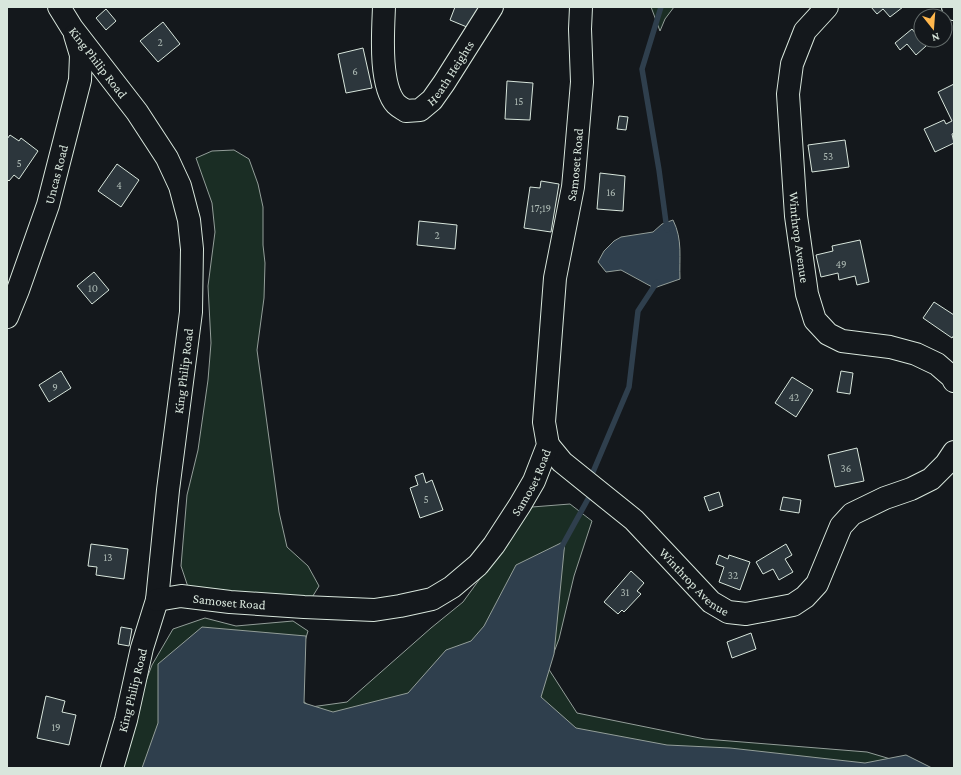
<svg xmlns="http://www.w3.org/2000/svg" width="961" height="775" viewBox="0 0 961 775" font-family="'Crimson Pro',serif">
	<style>
		.green { fill: #1a2d24; stroke: #939e99 }
		.water { fill: #2f3f4d; stroke: #939e99 }
		.lines { fill: none; stroke-linecap: round; stroke-linejoin: round }
		.stream { stroke: #2f3f4d; stroke-width: 5.5 }
		.building { fill: #2c363c; stroke: #d8e6dc }
		.minor-casing { stroke: #d8e6dc; stroke-width: 24 }
		.minor { stroke: #14181c; stroke-width: 22 }
		.labels { text-anchor: middle; stroke-width: 3; stroke-linejoin: round; paint-order: stroke }
		.number-label { font-size: 11px; fill: #adbab4 }
		.street-label { font-size: 13px; fill: #d8e6dc; stroke: #14181c }
	</style>
	<rect width="100%" height="100%" fill="#14181c"/>
	<!-- green -->
	<g class="green">
		<polygon points="651,7 674,7 665,19 660,31"/>
		<polygon points="234,150 249,159 258,184 263,207 263,245 265,263 264,298 257,350 279,512 287,547 308,566 319,586 311,599 274,594 241,596 188,587 181,566 187,495 198,450 208,380 211,343 208,286 215,232 212,203 196,158 212,151"/>
		<polygon points="570,504 592,521 574,576 559,639 548,668 577,713 705,739 867,752 921,768 551,768 424,701 360,768 119,768 141,694 152,665 173,629 205,618 236,626 293,621 308,631 295,674 296,696 311,707 347,702 431,628 463,602 532,507"/>
	</g>
	<!-- water -->
	<g class="water">
		<path d="M673 220C683 240 679 258 680 279L654 288 621 270 606 272 598 262 604 251 614 241 621 237 653 232 662 224Z"/>
		<polygon points="565,541 554,654 541,697 576,728 667,745 730,748 865,763 906,755 932,768 142,768 158,723 158,664 202,627 306,636 304,703 333,712 408,693 446,650 471,641 484,626 516,565"/>
	</g>
	<g class="lines">
		<!-- stream -->
		<g class="stream">
			<polyline points="661,7 642,69 659,170 667,230"/>
			<polyline points="593,472 629,387 638,311 657,282"/>
			<polyline points="561,548 588,499"/>
		</g>
	</g>
	<!-- building -->
	<g class="building">
		<polygon points="455,7 483,7 474,30 450,20"/>
		<polygon points="871,7 903,7 890,17 883,9 877,14"/>
		<polygon points="106,9 116,21 106,30 96,18"/>
		<polygon points="163,22 180,44 158,62 140,41"/>
		<polygon points="912,29 926,46 916,55 907,44 900,50 895,43"/>
		<polygon points="363,48 372,88 346,93 338,54"/>
		<polygon points="507,81 533,83 530,120 505,119"/>
		<polygon points="954,84 954,133 952,134 954,143 935,152 924,129 944,120 946,124 952,121 938,92"/>
		<polygon points="619,116 628,117 626,130 617,129"/>
		<polygon points="10,135 19,141 21,138 38,151 19,179 14,175 9,181 7,179 7,139"/>
		<polygon points="845,140 849,167 812,172 808,145"/>
		<polygon points="117,164 139,180 121,207 98,191"/>
		<polygon points="600,173 625,176 623,211 597,209"/>
		<polygon points="541,181 559,184 551,232 524,228 530,187 540,188"/>
		<polygon points="419,221 457,225 455,249 417,245"/>
		<polygon points="860,240 869,282 857,285 855,276 839,280 838,273 821,277 816,255 833,251 832,246"/>
		<polygon points="94,272 109,290 92,304 77,286"/>
		<polygon points="934,302 954,315 954,335 952,338 923,318"/>
		<polygon points="61,371 71,388 49,402 39,385"/>
		<polygon points="841,371 853,373 850,394 837,392"/>
		<polygon points="792,377 813,390 796,417 775,403"/>
		<polygon points="857,448 864,481 835,487 828,455"/>
		<polygon points="423,473 426,483 432,480 443,510 420,518 410,488 418,485 415,476"/>
		<polygon points="719,492 723,506 709,511 704,497"/>
		<polygon points="783,497 801,500 799,513 780,510"/>
		<polygon points="91,544 128,549 124,579 96,575 97,567 88,566"/>
		<polygon points="786,544 792,555 785,559 793,572 779,580 773,569 763,574 756,562"/>
		<polygon points="719,555 728,559 729,555 750,562 740,590 719,582 724,567 716,564"/>
		<polygon points="631,571 644,583 637,591 641,594 624,612 622,610 618,614 604,602"/>
		<polygon points="121,627 132,629 129,646 118,644"/>
		<polygon points="751,633 756,649 732,658 727,642"/>
		<polygon points="46,696 65,701 62,712 76,715 69,745 37,738"/>
	</g>
	<g class="lines">
		<!-- minor casing -->
		<g class="minor-casing">
			<g id="minor">
				<path id="s1" d="M59 7 72 28 137 112 167 158 180 186 189 220 192 249 191 312 168 490 157 600 142 648 126 720 112 768"/>
				<path id="s2" d="M384 7C383 32 379 85 396 104 399 107 403 109 406 111L420 110 432 100 444 83 492 7"/>
				<path id="s3" d="M827 7 805 31 792 64 788 94 796 216 807 294 815 320 828 334 842 341 890 347 916 354 937 364 952 377 954 381"/>
				<polyline points="953,7 954,9"/>
				<path id="s4" d="M7 317 18 290 48 205 80 80 81 55 75 35"/>
				<path id="s5" d="M548 445 562 462 634 520 711 602 728 612 746 614 793 605 805 597 817 584 841 526 852 514 885 498 911 489 931 479 946 464 954 452"/>
				<path id="s6" d="M157 600 181 596 230 602 304 607 374 610 400 606 432 599 452 587 478 565 494 545 520 505 534 481 548 445 544 422 555 278 573 187 575 165 582 82 580 29 581 7"/>
			</g>
		</g>
		<!-- minor -->
		<use href="#minor" class="minor"/>
	</g>
	<g class="labels">
		<!-- number labels -->
		<g class="number-label">
			<text x="160" y="46">2</text>
			<text x="355" y="75">6</text>
			<text x="519" y="105">15</text>
			<text x="828" y="160">53</text>
			<text x="19" y="167">5</text>
			<text x="119" y="189">4</text>
			<text x="611" y="196">16</text>
			<text x="541" y="212">17;19</text>
			<text x="437" y="239">2</text>
			<text x="841" y="268">49</text>
			<text x="93" y="292">10</text>
			<text x="55" y="391">9</text>
			<text x="794" y="401">42</text>
			<text x="846" y="472">36</text>
			<text x="426" y="503">5</text>
			<text x="108" y="561">13</text>
			<text x="733" y="579">32</text>
			<text x="625" y="596">31</text>
			<text x="56" y="731">19</text>
		</g>
		<!-- street labels -->
		<g class="street-label">
			<text dy="5" stroke="none"><textPath href="#s1" startOffset="68">King Philip Road</textPath></text>
			<text dy="5" stroke="none"><textPath href="#s2" startOffset="174">Heath Heights</textPath></text>
			<text dy="5" stroke="none"><textPath href="#s6" startOffset="757">Samoset Road</textPath></text>
			<text dy="5" stroke="none"><textPath href="#s4" startOffset="151">Uncas Road</textPath></text>
			<text dy="5" stroke="none"><textPath href="#s3" startOffset="242">Winthrop Avenue</textPath></text>
			<text transform="translate(183 371) rotate(-83)" y="5">King Philip Road</text>
			<text dy="5" stroke="none"><textPath href="#s6" startOffset="433">Samoset Road</textPath></text>
			<text dy="5" stroke="none"><textPath href="#s5" startOffset="201">Winthrop Avenue</textPath></text>
			<text dy="5" stroke="none"><textPath href="#s6" startOffset="73">Samoset Road</textPath></text>
			<text transform="translate(132 690) rotate(-76)" y="5">King Philip Road</text>
		</g>
	</g>
	<!-- border -->
	<rect width="961" height="775" fill="none" stroke="#d8e6dc" stroke-width="16"/>
	<!-- north arrow -->
	<g transform="translate(933 28) rotate(163)"><circle r="19" fill="#14181c" stroke="#626a69"/>
	<path d="M0-3L7 15L0 10L-7 15Z" fill="#ffb74d"/>
	<text y="-6" font-size="11" font-weight="bold" text-anchor="middle" fill="#d8e6dc">N</text>
	</g>
</svg>
